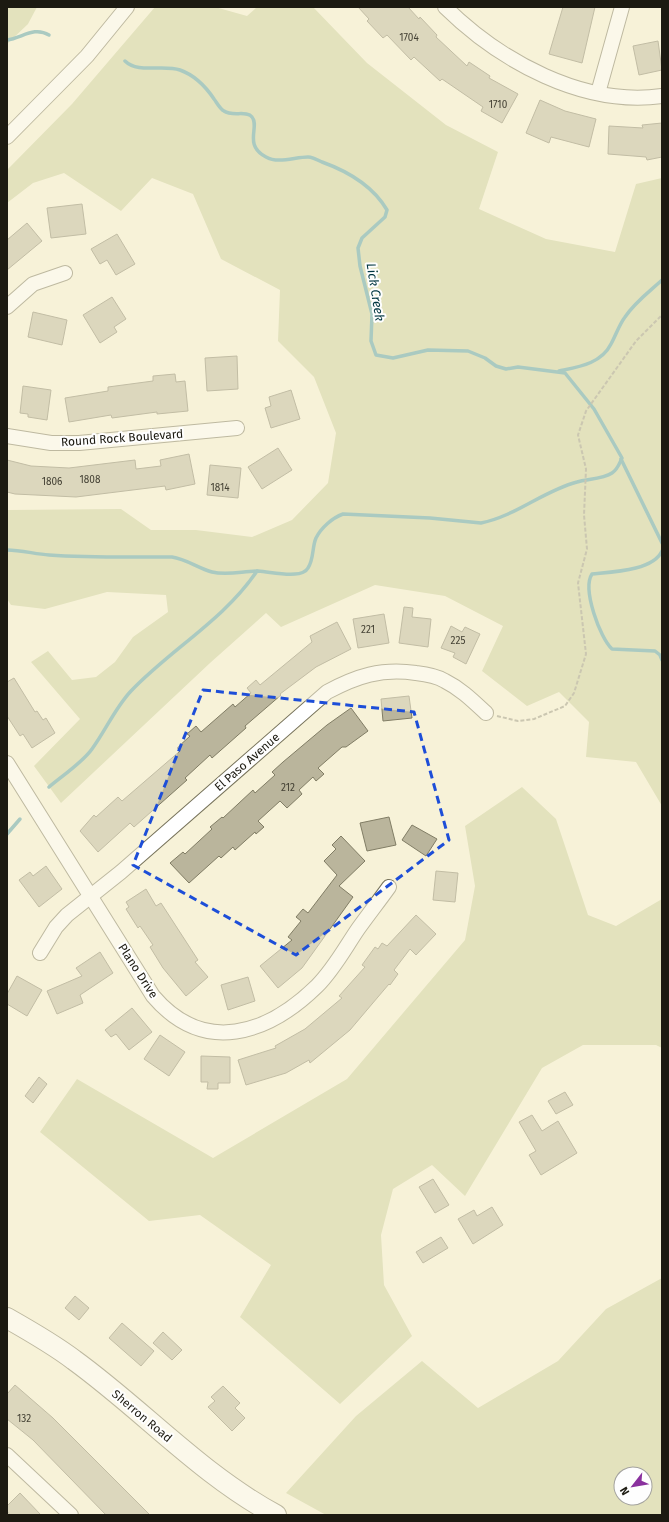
<svg xmlns="http://www.w3.org/2000/svg" width="669" height="1522" viewBox="0 0 669 1522" font-family="'Fira Sans',sans-serif">
	<style>
		.green { fill: #c9ce9c; fill-rule: evenodd }
		.lines { fill: none; stroke-linecap: round; stroke-linejoin: round }
		.stream { stroke: #4c99a5; stroke-width: 3.5 }
		.building { fill: #bab59c; stroke: #817d65 }
		.street-casing { stroke: #78745c; stroke-width: 16 }
		.secondary-casing { stroke: #78745c; stroke-width: 22 }
		.path { stroke: #969280; stroke-width: 2; stroke-dasharray: 4 2; stroke-linecap: butt }
		.street { stroke: #fff; stroke-width: 14 }
		.secondary { stroke: #fff; stroke-width: 20 }
		.marked { fill: none; stroke: #1d4ed8; stroke-width: 3; stroke-dasharray: 8 5; stroke-linejoin: round }
		.labels { text-anchor: middle; stroke-width: 4; stroke-linejoin: round; paint-order: stroke }
		.number-label { font-size: 10px; fill: #444134 }
		.street-label { font-size: 12px; fill: #1c1a11; stroke: #fefefe }
		.water-label { font-size: 13px; font-style: italic; fill: #003640; stroke: #fefefe }
	</style>
	<rect width="100%" height="100%" fill="#f7f2d8"/>
	<!-- green -->
	<g class="green">
		<polygon points="7,7 37,7 28,24 7,44"/>
		<polygon points="155,7 215,7 247,16 257,7 313,7 367,63 446,125 498,152 479,209 546,239 615,252 636,184 662,178 662,806 636,762 586,757 589,722 559,692 527,706 482,671 503,626 445,596 375,585 281,627 266,613 210,663 61,803 34,766 80,719 31,662 48,651 72,680 96,677 115,662 133,637 168,612 166,595 107,592 45,609 11,605 7,599 7,510 121,509 151,530 196,530 252,537 292,520 328,483 336,433 314,377 278,341 280,290 221,259 193,194 152,178 121,211 64,173 33,183 7,203 7,170 72,104"/>
		<polygon points="522,787 556,819 588,915 616,926 662,899 662,1048 656,1045 583,1045 542,1068 465,1196 432,1165 393,1189 381,1235 384,1285 412,1336 340,1404 240,1317 271,1265 200,1215 149,1221 40,1132 77,1079 213,1158 347,1079 465,940 475,886 465,826"/>
		<path d="M662 1278V1515H326L286 1493 356 1416 422 1361 478 1408 558 1361 606 1309ZM621 1474H645V1498H621Z"/>
	</g>
	<g class="lines">
		<!-- stream -->
		<g class="stream">
			<path d="M7 40C22 38 34 26 49 35"/>
			<path d="M559 371C578 367 601 364 611 344 616 335 619 325 625 317 635 302 649 292 662 280"/>
			<polyline points="621,459 662,543"/>
			<path d="M7 550C21 550 35 554 49 555 90 558 131 557 172 557 186 559 198 568 212 572 227 576 243 571 258 571 270 572 283 575 295 574 300 574 306 572 308 568 314 559 312 547 316 538 321 528 332 518 343 514L430 518 481 523C516 516 543 491 577 482 587 479 603 479 612 473 618 469 619 464 622 458L594 409 565 373 518 367 506 369 496 366 485 358 468 351 428 350 393 358 376 355 371 341 372 314 360 266 358 248 362 238 385 217 387 210C373 186 347 171 322 162 318 160 312 157 308 157 295 157 278 164 266 157 243 145 260 127 252 117 247 110 232 117 224 111 220 109 217 103 214 99 206 87 194 75 180 70 163 64 138 74 125 61"/>
			<path d="M662 551C653 571 611 572 592 574 582 589 600 638 612 649L655 651 660 655 662 660"/>
			<path d="M49 787C62 776 83 762 92 749 106 730 115 708 131 691 171 649 224 620 257 571"/>
			<polyline points="7,834 20,819"/>
		</g>
	</g>
	<!-- building -->
	<g class="building">
		<polygon points="358,7 408,7 419,19 420,17 437,35 436,37 467,66 469,62 490,76 489,78 518,94 502,123 481,111 483,107 442,79 440,81 414,57 411,60 387,35 383,38 367,21 369,19"/>
		<polygon points="563,7 595,7 582,63 549,54"/>
		<polygon points="658,41 662,70 639,75 633,46"/>
		<polygon points="540,100 565,111 596,119 589,147 551,137 549,143 526,133"/>
		<polygon points="662,123 662,157 647,160 646,157 608,154 609,126 643,128 642,125"/>
		<polygon points="82,204 86,234 51,238 47,208"/>
		<polygon points="27,223 42,241 7,270 7,240"/>
		<polygon points="117,234 135,264 116,275 107,260 100,264 91,249"/>
		<polygon points="112,297 126,319 114,327 117,332 100,343 83,315"/>
		<polygon points="33,312 67,320 62,345 28,337"/>
		<polygon points="237,356 238,389 207,391 205,358"/>
		<polygon points="175,374 176,382 185,381 188,411 157,414 157,412 112,418 111,415 69,422 65,398 108,391 108,387 153,381 153,376"/>
		<polygon points="23,386 51,390 47,420 28,417 28,414 20,413"/>
		<polygon points="291,390 300,419 271,428 265,408 271,406 269,397"/>
		<polygon points="278,448 292,470 262,489 248,467"/>
		<polygon points="189,454 195,484 166,490 165,486 76,497 15,494 7,492 7,460 31,466 69,468 135,460 136,469 161,466 160,460"/>
		<polygon points="210,465 241,468 238,498 207,495"/>
		<polygon points="404,607 413,608 412,617 431,619 428,647 399,643"/>
		<polygon points="384,614 389,643 358,648 353,619"/>
		<polygon points="337,622 351,649 316,667 280,694 281,695 245,726 246,728 212,758 210,755 185,778 187,780 134,827 130,823 98,852 80,831 94,815 96,817 118,797 122,801 180,751 177,748 190,736 187,734 196,726 201,732 233,704 235,707 251,693 247,688 256,680 260,685 312,642 310,636"/>
		<polygon points="451,626 462,632 465,627 480,634 466,664 453,657 455,653 441,648"/>
		<polygon points="14,678 35,712 37,711 43,720 46,718 55,733 32,748 23,734 20,736 7,716 7,682"/>
		<polygon points="409,696 412,718 383,721 381,699"/>
		<polygon points="351,708 368,731 346,747 342,747 318,768 324,774 316,781 313,777 299,790 302,794 287,808 280,801 258,821 264,827 256,834 255,832 235,850 233,847 221,858 219,856 189,883 170,863 183,852 185,854 212,829 210,827 222,817 223,818 253,790 255,793 275,775 272,772 283,762 327,725"/>
		<polygon points="389,817 396,845 367,851 360,823"/>
		<polygon points="412,825 437,839 426,856 402,840"/>
		<polygon points="341,836 365,861 339,886 353,897 302,968 278,988 260,966 292,940 288,937 301,921 296,917 303,909 308,913 337,875 324,861 336,849 332,845"/>
		<polygon points="46,866 62,889 39,907 19,880 30,872 33,876"/>
		<polygon points="436,871 458,873 455,902 433,900"/>
		<polygon points="146,889 156,906 161,903 198,960 195,962 208,977 186,996 163,968 150,947 153,945 140,926 138,928 126,909 129,907 126,902"/>
		<polygon points="416,915 436,934 416,955 410,949 394,970 398,974 390,985 389,984 350,1030 310,1063 309,1060 286,1073 246,1085 238,1060 276,1048 275,1046 305,1029 342,998 339,996 365,967 362,965 375,947 378,949 382,943 387,946"/>
		<polygon points="100,952 113,973 80,995 83,1003 57,1014 47,991 82,976 76,968"/>
		<polygon points="17,976 42,990 27,1016 7,1004 7,994"/>
		<polygon points="248,977 255,1001 228,1010 221,985"/>
		<polygon points="132,1008 152,1032 129,1050 116,1034 111,1037 105,1030"/>
		<polygon points="160,1035 185,1052 169,1076 144,1059"/>
		<polygon points="201,1056 230,1057 230,1083 218,1083 218,1089 207,1089 208,1082 201,1082"/>
		<polygon points="39,1077 47,1084 33,1103 25,1096"/>
		<polygon points="565,1092 573,1105 556,1114 548,1101"/>
		<polygon points="532,1115 542,1131 558,1121 577,1153 541,1175 529,1155 536,1151 519,1122"/>
		<polygon points="433,1179 449,1205 435,1213 419,1187"/>
		<polygon points="492,1207 503,1225 473,1244 458,1219 474,1210 477,1216"/>
		<polygon points="441,1237 448,1248 423,1263 416,1252"/>
		<polygon points="75,1296 89,1308 79,1320 65,1308"/>
		<polygon points="122,1323 154,1351 141,1366 109,1338"/>
		<polygon points="163,1332 182,1350 172,1360 153,1343"/>
		<polygon points="15,1385 53,1418 150,1515 106,1515 33,1440 7,1419 7,1394"/>
		<polygon points="223,1386 240,1403 235,1408 245,1418 232,1431 208,1407 215,1401 211,1397"/>
		<polygon points="20,1493 41,1515 10,1515 7,1511 7,1506"/>
	</g>
	<g class="lines">
		<!-- street casing -->
		<g class="street-casing">
			<g id="street">
				<path d="M445 7C500 61 583 107 662 96"/>
				<polyline points="598,93 622,7"/>
				<polyline points="7,137 87,56 127,7"/>
				<polyline points="7,307 33,284 65,273"/>
				<polyline points="7,436 51,443 79,443 237,428"/>
				<path d="M7 763 153 996C204 1056 268 1034 317 986 334 969 345 948 358 929 368 915 379 901 389 887"/>
				<path d="M40 953 56 927 67 915 121 872 327 692C357 676 381 668 416 673 425 674 437 676 445 681 461 689 473 701 486 713"/>
				<polyline points="7,1455 71,1515"/>
			</g>
		</g>
		<!-- secondary casing -->
		<g class="secondary-casing">
			<path id="secondary" d="M7 1318C30 1331 53 1344 74 1360 143 1410 200 1474 276 1515"/>
		</g>
		<!-- path -->
		<polyline class="path" points="497,716 518,721 534,719 565,706 574,693 586,654 578,583 587,549 584,515 586,469 578,435 586,411 636,341 662,315"/>
		<!-- street -->
		<use href="#street" class="street"/>
		<!-- secondary -->
		<use href="#secondary" class="secondary"/>
	</g>
	<!-- marked area -->
	<path d="M0 0H669V1522H0ZM203 690 414 712 449 840 296 955 133 865Z" fill="#f7f2d8" fill-opacity=".55" fill-rule="evenodd"/>
	<path class="marked" d="M203 690 414 712 449 840 296 955 133 865Z"/>
	<g class="labels">
		<!-- number labels -->
		<g class="number-label">
			<text x="409" y="41">1704</text>
			<text x="498" y="108">1710</text>
			<text x="90" y="483">1808</text>
			<text x="52" y="485">1806</text>
			<text x="220" y="491">1814</text>
			<text x="368" y="633">221</text>
			<text x="458" y="644">225</text>
			<text x="288" y="791">212</text>
			<text x="24" y="1422">132</text>
		</g>
		<!-- street labels -->
		<g class="street-label">
			<text transform="translate(122 438) rotate(-4)" y="4">Round Rock Boulevard</text>
			<text transform="translate(247 762) rotate(-41)" y="4">El Paso Avenue</text>
			<text transform="translate(138 971) rotate(57)" y="4">Plano Drive</text>
			<text transform="translate(142 1416) rotate(40)" y="4">Sherron Road</text>
		</g>
		<!-- water labels -->
		<g class="water-label">
			<text transform="translate(376 292) rotate(81)" y="5">Lick Creek</text>
		</g>
	</g>
	<!-- border -->
	<rect width="669" height="1522" fill="none" stroke="#1c1a11" stroke-width="16"/>
	<!-- north arrow -->
	<g transform="translate(633 1486) rotate(239)"><circle r="19" fill="#fefefe" stroke="#a4a39f"/>
	<path d="M0-3L7 15L0 10L-7 15Z" fill="#8a319e"/>
	<text y="-6" font-size="11" font-weight="bold" text-anchor="middle" fill="#1c1a11">N</text>
	</g>
</svg>
